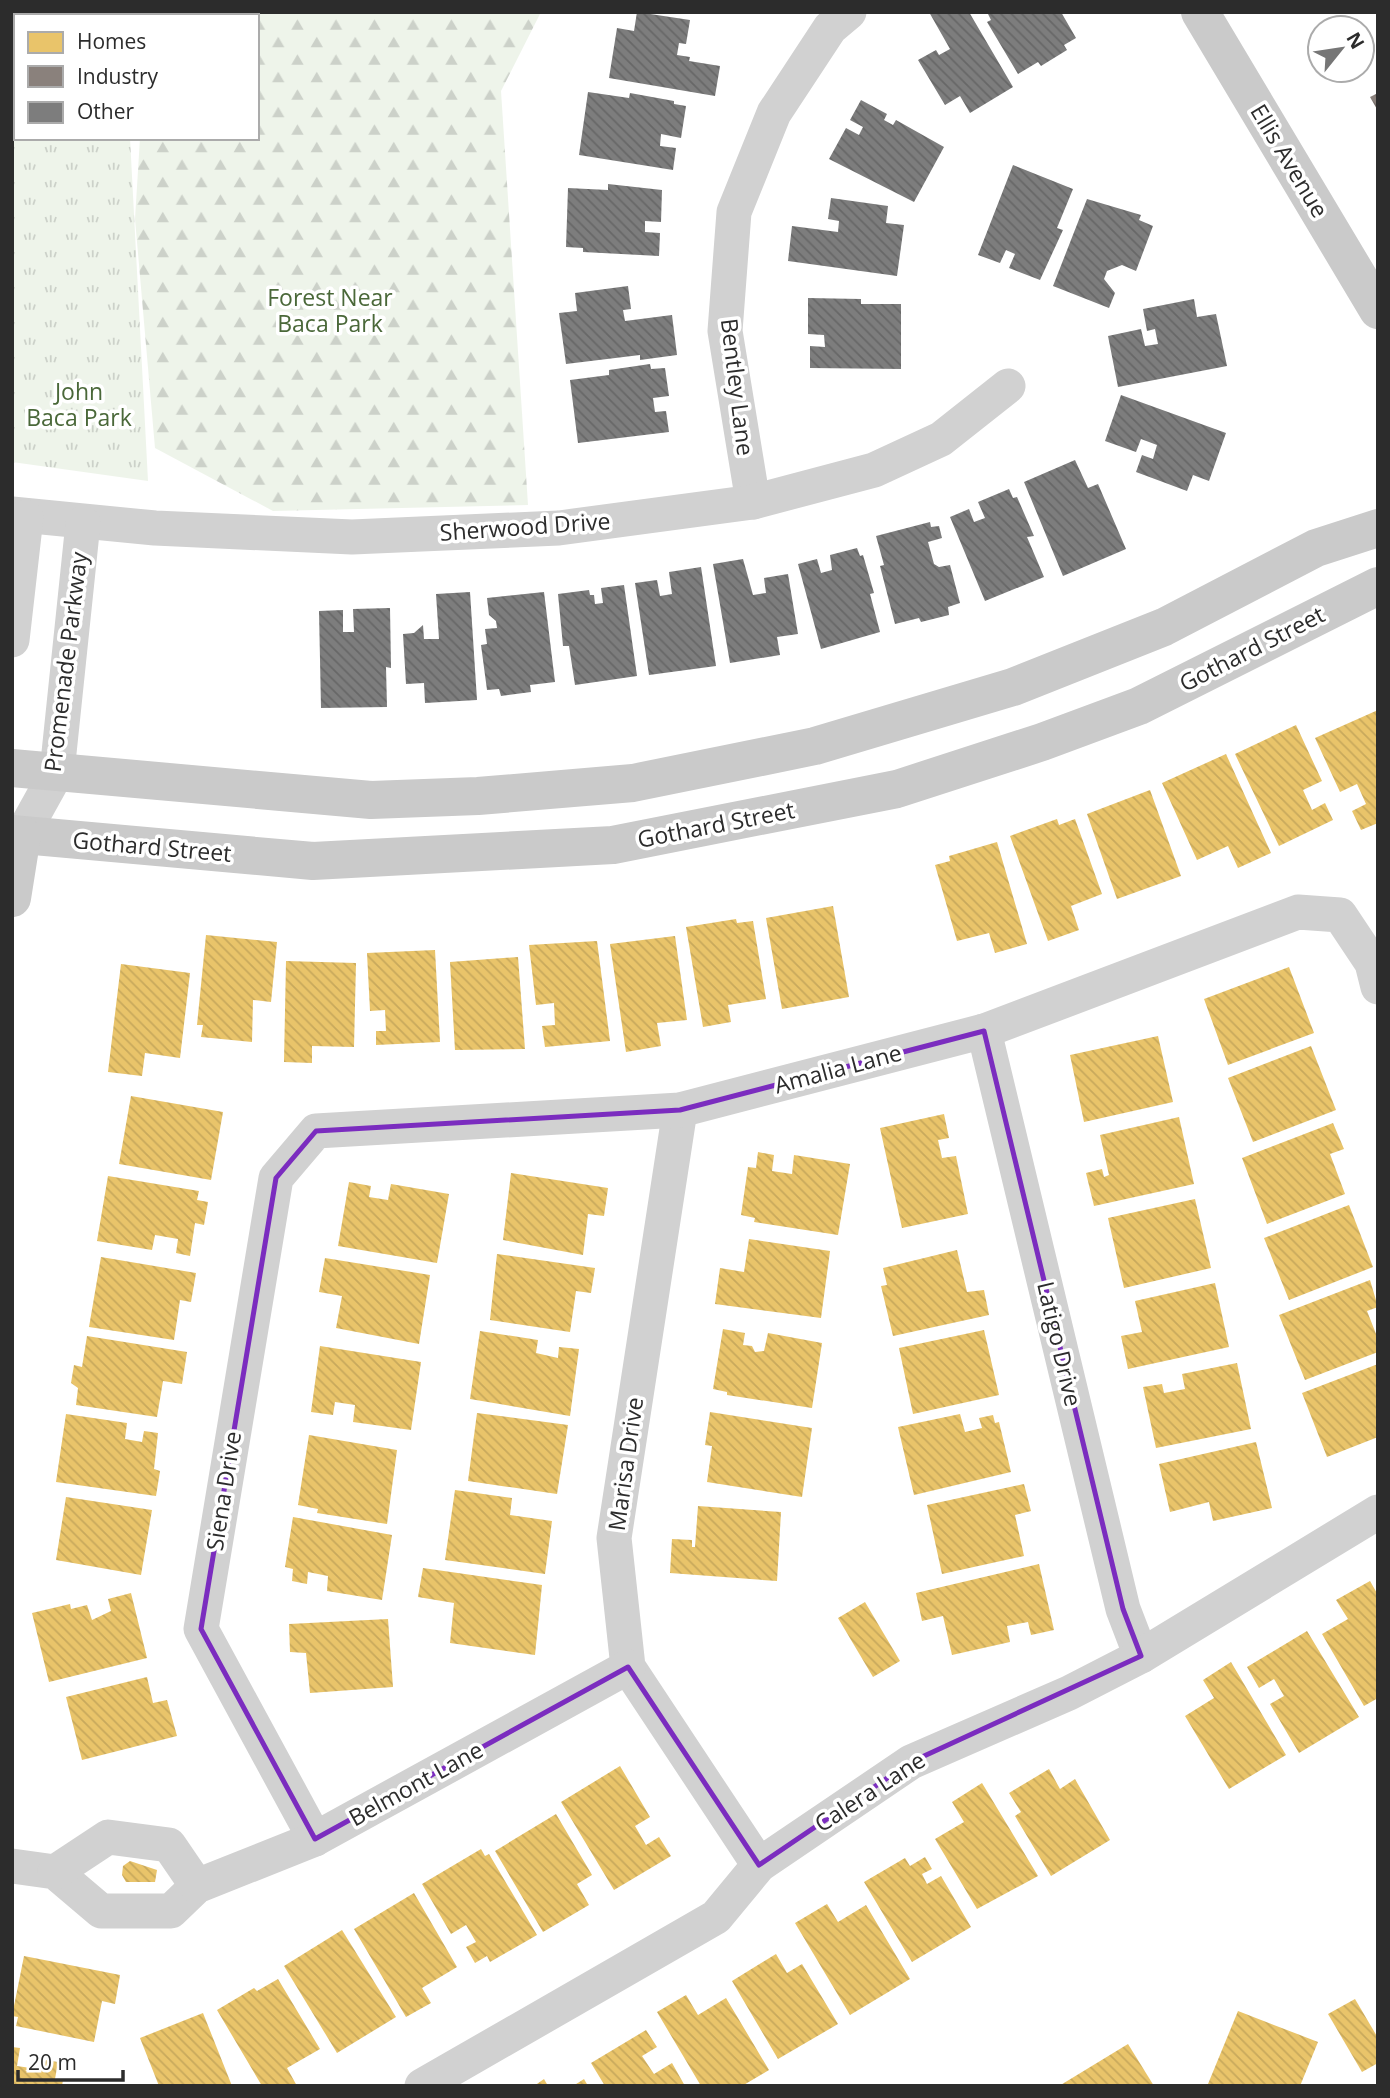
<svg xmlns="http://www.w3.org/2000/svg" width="1390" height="2098" viewBox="0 0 1390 2098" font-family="'Open Sans',sans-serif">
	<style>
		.forest { fill: url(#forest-firs) }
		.park { fill: url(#park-tufts) }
		.homes { fill: url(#homes-back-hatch) }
		.industry { fill: url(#industry-back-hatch) }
		.building { fill: url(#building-back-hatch) }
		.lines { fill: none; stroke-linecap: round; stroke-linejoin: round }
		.street { stroke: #d1d1d1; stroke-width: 35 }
		.secondary { stroke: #cacaca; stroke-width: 38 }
		.marked { fill: none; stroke: #7b2cbf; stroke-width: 5; stroke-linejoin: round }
		.labels { text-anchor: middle; stroke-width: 7; stroke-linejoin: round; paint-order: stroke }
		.street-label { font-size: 23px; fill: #2c2c2c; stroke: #fff }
		.park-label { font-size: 23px; fill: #4a6839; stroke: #fff }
	</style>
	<defs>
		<pattern id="forest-firs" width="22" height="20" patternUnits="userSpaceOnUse" patternTransform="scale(1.75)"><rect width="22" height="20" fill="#eef4ea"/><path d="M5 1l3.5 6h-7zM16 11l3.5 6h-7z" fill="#ccd1c9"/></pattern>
		<pattern id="park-tufts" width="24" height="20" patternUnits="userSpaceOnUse" patternTransform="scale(1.75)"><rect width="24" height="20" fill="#eef4ea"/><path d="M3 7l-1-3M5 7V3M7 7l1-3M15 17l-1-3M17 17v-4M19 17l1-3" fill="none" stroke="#ccd1c9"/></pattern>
		<pattern id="homes-back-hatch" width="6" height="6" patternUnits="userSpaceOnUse" patternTransform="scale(1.75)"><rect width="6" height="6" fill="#e9c46a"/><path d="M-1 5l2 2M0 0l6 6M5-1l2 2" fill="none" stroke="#c8a95c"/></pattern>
		<pattern id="industry-back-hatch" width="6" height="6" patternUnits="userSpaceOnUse" patternTransform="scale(1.75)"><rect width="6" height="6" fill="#8a817c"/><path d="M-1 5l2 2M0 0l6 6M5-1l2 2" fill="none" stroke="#716a66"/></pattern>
		<pattern id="building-back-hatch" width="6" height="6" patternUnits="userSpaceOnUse" patternTransform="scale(1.75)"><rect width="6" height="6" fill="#7d7d7d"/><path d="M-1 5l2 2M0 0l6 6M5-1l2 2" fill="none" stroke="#676767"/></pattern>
	</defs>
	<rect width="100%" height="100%" fill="#fff"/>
	<!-- forest -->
	<polygon class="forest" points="192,12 541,12 501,91 528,505 273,511 155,448 135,219 140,138 257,138 257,16 191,16"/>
	<!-- park -->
	<polygon class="park" points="12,12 173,12 172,16 16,16 16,138 130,138 148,481 12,462"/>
	<!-- homes -->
	<g class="homes">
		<polygon points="1378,710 1378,823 1361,830 1352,811 1366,804 1357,784 1340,792 1315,738"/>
		<polygon points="1296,725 1322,781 1303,790 1312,810 1325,803 1333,820 1279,846 1235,754"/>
		<polygon points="1226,754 1271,853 1238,868 1228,846 1197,860 1162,783"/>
		<polygon points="1150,790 1181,876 1117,899 1087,814"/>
		<polygon points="1057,819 1059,825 1075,819 1102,894 1071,906 1079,930 1048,941 1010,836"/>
		<polygon points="997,842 1027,944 995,953 989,933 957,941 935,865 950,861 949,856"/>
		<polygon points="833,906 849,997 782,1009 766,918"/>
		<polygon points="736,919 737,923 753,921 766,999 728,1005 731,1022 703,1027 686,927"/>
		<polygon points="206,935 277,942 271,1002 253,1000 252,1042 201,1037 203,1025 197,1025"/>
		<polygon points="675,936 687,1020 657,1023 661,1046 626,1052 610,944"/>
		<polygon points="597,941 610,1041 545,1047 542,1026 555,1025 554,1003 536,1005 529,945"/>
		<polygon points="435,950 440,1042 376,1045 376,1031 386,1031 385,1010 370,1011 367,953"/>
		<polygon points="518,957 525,1049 455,1050 450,962"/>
		<polygon points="286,961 356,963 354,1047 312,1046 312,1063 284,1062"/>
		<polygon points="121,964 190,973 180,1058 145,1053 142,1076 108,1072"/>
		<polygon points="1289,967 1314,1033 1228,1065 1204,999"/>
		<polygon points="1158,1036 1173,1102 1084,1122 1070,1055"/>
		<polygon points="1311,1046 1336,1110 1253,1142 1228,1078"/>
		<polygon points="131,1096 223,1112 211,1180 119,1164"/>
		<polygon points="944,1114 949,1138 938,1140 942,1158 956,1156 968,1214 902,1228 880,1128"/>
		<polygon points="1179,1117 1194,1184 1094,1206 1086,1173 1102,1169 1104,1177 1109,1175 1100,1135"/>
		<polygon points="1333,1123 1344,1149 1330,1154 1345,1194 1267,1224 1242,1158"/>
		<polygon points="758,1152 774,1155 772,1171 792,1174 794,1155 850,1164 838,1235 754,1222 755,1218 741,1215 748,1167 756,1168"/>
		<polygon points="511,1173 608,1188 604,1216 588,1214 583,1255 503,1240"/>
		<polygon points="108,1176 199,1191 197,1200 208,1202 204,1225 195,1223 190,1256 176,1253 178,1239 155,1235 152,1250 97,1241"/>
		<polygon points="349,1182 371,1186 369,1197 388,1200 391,1184 449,1194 437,1263 338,1246"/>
		<polygon points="1195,1199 1211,1268 1124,1288 1108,1218"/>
		<polygon points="1349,1205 1373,1267 1289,1300 1264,1238"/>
		<polygon points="749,1239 830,1251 821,1318 715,1304 720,1268 744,1272"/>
		<polygon points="957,1250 967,1292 984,1290 989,1315 893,1336 881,1286 887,1285 883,1268"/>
		<polygon points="497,1254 595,1268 591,1293 576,1291 570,1332 490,1320"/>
		<polygon points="101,1257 196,1273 191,1302 180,1300 174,1340 89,1327"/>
		<polygon points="325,1258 430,1275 419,1344 336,1328 342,1296 319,1292"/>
		<polygon points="1370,1280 1378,1307 1367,1311 1378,1339 1378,1352 1305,1380 1279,1315"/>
		<polygon points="1215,1283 1229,1347 1128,1369 1121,1336 1142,1332 1135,1301"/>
		<polygon points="723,1329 745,1333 743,1345 752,1346 755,1352 764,1351 768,1333 822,1343 812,1408 727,1395 727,1392 713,1389"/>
		<polygon points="984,1330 999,1395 913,1414 899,1348"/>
		<polygon points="480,1331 538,1340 536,1353 558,1358 559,1347 579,1349 570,1416 470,1399"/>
		<polygon points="87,1336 187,1352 182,1384 163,1381 157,1417 76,1405 78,1388 71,1383 74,1365 82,1367"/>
		<polygon points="320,1346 421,1362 411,1430 353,1422 355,1405 335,1402 333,1415 311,1412"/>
		<polygon points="1237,1363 1251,1429 1156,1448 1143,1387 1162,1384 1164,1393 1185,1389 1182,1374"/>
		<polygon points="1378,1364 1378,1437 1327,1457 1302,1393"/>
		<polygon points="710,1412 812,1428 802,1497 707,1482 712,1446 705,1445"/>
		<polygon points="477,1413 568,1425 557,1494 468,1481"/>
		<polygon points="66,1414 127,1423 125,1439 142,1442 144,1431 158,1433 154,1469 160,1471 156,1496 56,1482"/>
		<polygon points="960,1414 965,1432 982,1428 979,1418 993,1415 995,1423 999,1422 1011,1472 914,1495 898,1427"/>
		<polygon points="309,1435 397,1450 387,1524 317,1513 318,1509 298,1505"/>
		<polygon points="1256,1442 1272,1508 1213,1521 1209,1502 1170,1512 1159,1464"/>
		<polygon points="1024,1484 1031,1511 1015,1515 1024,1556 942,1574 927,1505"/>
		<polygon points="455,1490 512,1498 510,1515 552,1521 545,1574 445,1560"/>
		<polygon points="66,1497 152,1510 141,1575 56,1560"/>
		<polygon points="698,1506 781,1512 777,1581 670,1573 672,1539 692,1540 692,1547 695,1547"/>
		<polygon points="293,1517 392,1535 382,1600 327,1591 328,1576 308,1572 307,1584 292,1581 293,1569 285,1567"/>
		<polygon points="1039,1564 1054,1630 1031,1635 1028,1622 1007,1626 1010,1642 952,1655 943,1616 922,1621 916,1593"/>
		<polygon points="423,1568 542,1585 535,1655 450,1643 454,1603 418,1597"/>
		<polygon points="1370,1581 1378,1595 1378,1698 1364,1706 1322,1634 1348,1619 1336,1600"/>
		<polygon points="131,1593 147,1658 49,1682 32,1613 70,1604 71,1609 87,1605 92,1620 111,1611 108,1599"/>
		<polygon points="865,1602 900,1661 873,1677 838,1618"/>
		<polygon points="388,1619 393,1687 310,1693 306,1653 290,1652 289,1624"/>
		<polygon points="1307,1631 1359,1717 1299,1753 1270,1704 1284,1696 1274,1679 1259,1688 1247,1667"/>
		<polygon points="1231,1662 1286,1755 1229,1789 1185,1716 1214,1698 1203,1680"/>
		<polygon points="147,1677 153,1703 167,1700 177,1736 82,1760 66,1697"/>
		<polygon points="620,1766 650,1817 635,1826 646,1845 659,1837 671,1856 614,1890 561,1802"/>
		<polygon points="1049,1769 1060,1789 1075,1779 1110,1840 1051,1876 1015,1816 1021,1812 1009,1793"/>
		<polygon points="982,1783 1038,1876 977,1909 935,1839 964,1822 952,1802"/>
		<polygon points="556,1814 592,1875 577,1884 589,1905 543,1932 495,1851"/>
		<polygon points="481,1849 485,1856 489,1854 537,1935 490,1962 487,1956 475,1963 466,1947 476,1942 466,1925 451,1934 422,1884"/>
		<polygon points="925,1857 932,1869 922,1874 927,1884 941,1876 971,1927 912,1962 864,1882 905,1858 910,1866"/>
		<polygon points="130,1861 157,1870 155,1882 126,1882 122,1875 123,1866"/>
		<polygon points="414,1893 457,1967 422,1988 431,2003 406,2017 354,1929"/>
		<polygon points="827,1904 838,1922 866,1905 910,1979 850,2015 795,1923"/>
		<polygon points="342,1930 396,2017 337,2053 284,1966"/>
		<polygon points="776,1954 787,1973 802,1964 838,2024 778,2059 732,1981"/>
		<polygon points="24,1956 120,1975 115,2004 102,2001 94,2042 16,2026 18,2017 12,2016"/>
		<polygon points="278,1979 320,2049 287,2068 297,2086 262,2086 217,2010 254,1988 257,1991"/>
		<polygon points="686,1995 698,2015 726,1998 769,2070 742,2086 701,2086 657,2012"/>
		<polygon points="1355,1999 1378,2038 1378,2063 1362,2072 1328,2014"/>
		<polygon points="1238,2011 1318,2042 1300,2086 1208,2084"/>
		<polygon points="203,2013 232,2086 159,2086 140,2038"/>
		<polygon points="646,2030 657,2047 642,2056 654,2074 672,2063 685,2086 605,2086 591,2063"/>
		<polygon points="1128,2044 1154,2086 1059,2086"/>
		<polygon points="12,2047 20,2048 17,2066 44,2070 46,2060 58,2062 55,2079 63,2080 62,2086 12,2086"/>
		<polygon points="544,2079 548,2086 534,2086"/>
		<polygon points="584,2079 588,2086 573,2086"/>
	</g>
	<!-- industry -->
	<polygon class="industry" points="1378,93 1378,111 1370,97"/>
	<!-- building -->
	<g class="building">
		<polygon points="637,12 690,20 686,44 679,43 677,55 690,57 689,61 720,66 715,96 609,78 617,28 634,31"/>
		<polygon points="929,12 969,12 1013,87 970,113 960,96 945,105 918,60 936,50 939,55 950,49"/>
		<polygon points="987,12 1061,12 1076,38 1064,45 1067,50 1041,66 1038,62 1018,74 987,22 991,20"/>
		<polygon points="588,92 629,98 630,93 674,101 674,104 686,106 681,138 661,134 660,146 676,148 673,170 579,155"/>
		<polygon points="861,100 887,114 884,120 893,125 896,120 944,147 914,202 829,159 846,128 859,135 863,127 850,120"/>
		<polygon points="1013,165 1073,189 1057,228 1063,230 1040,280 1009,268 1015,254 1006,250 1000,263 978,255"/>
		<polygon points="608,184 662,190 661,222 645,221 645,232 660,233 659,256 583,252 583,248 566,247 568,188 608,190"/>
		<polygon points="831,198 888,206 886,223 904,225 897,276 788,261 792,226 838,232 839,221 828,219"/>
		<polygon points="1087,199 1141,215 1139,220 1153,226 1136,271 1122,265 1107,271 1104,279 1115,293 1109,308 1053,286"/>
		<polygon points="628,286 631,309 623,310 625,321 672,315 677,355 640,360 640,355 566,364 559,313 577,311 575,293"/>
		<polygon points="808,298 861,299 861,304 901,304 901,369 810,368 810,346 825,347 824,335 808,334"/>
		<polygon points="1194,299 1197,317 1216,314 1227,366 1118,387 1108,336 1141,329 1145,346 1158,344 1155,329 1147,331 1143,309"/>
		<polygon points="650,364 651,369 665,368 669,396 653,398 655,412 666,411 669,432 578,443 570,380 609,375 609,370"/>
		<polygon points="1121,395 1226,433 1209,481 1193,475 1187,491 1136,472 1142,455 1153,459 1157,445 1141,439 1136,452 1105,441"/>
		<polygon points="1075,460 1088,488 1098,484 1126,549 1063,576 1024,482"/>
		<polygon points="1009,489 1013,498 1017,497 1034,536 1027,537 1044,577 985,601 950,517 969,509 974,522 985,518 978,502"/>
		<polygon points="930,522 931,527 939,526 942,538 928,542 934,564 939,567 950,565 960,603 948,607 949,615 921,622 919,618 895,624 880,566 884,565 876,536"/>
		<polygon points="857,548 860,556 863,555 874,593 870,594 880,632 821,649 798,564 817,559 821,573 832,570 830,555"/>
		<polygon points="743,559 753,595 766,593 764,578 788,574 798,634 777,637 780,655 730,663 713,564"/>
		<polygon points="701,567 716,666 649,675 635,583 657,580 660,596 672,594 669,572"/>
		<polygon points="624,585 637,676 575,685 569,646 563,646 558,594 589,590 590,595 594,595 595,604 603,603 601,588"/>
		<polygon points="470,592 477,700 425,703 424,683 406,684 403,634 414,633 423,625 424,639 439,639 436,594"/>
		<polygon points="544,592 555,682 530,685 531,692 501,696 499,689 487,690 481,645 487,644 485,629 497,628 496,621 489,615 487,598"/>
		<polygon points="390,608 391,668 386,667 387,707 321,708 319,611 343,610 343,632 354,632 353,609"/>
	</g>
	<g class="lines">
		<!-- street -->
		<g class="street">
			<polyline points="753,502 725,331 734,212 774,113 830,28 849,12"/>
			<polyline points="12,514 155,528 352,537 559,528 753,502 874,470 941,439 1008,386"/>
			<polyline points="12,640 26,517"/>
			<polyline points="22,835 57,772 83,523"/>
			<polyline points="984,1031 1123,1609 1141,1656"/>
			<polyline points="680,1110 614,1538 628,1667 759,1865"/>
			<polyline points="315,1839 201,1629 276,1178 316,1131 680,1110 984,1031 1298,912 1340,915 1372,963 1378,987"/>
			<polyline points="12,1866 55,1872 101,1911 171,1911 197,1886 315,1839 628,1667"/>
			<polyline points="55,1872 108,1837 169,1845 197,1886"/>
			<polyline points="422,2086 716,1917 759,1865 911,1762 1069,1693 1141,1656 1378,1512"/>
		</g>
		<!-- secondary -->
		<g class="secondary">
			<polyline points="1200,12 1378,310"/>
			<polyline points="12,768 371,800 478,796 633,783 815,746 1013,687 1164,627 1316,548 1378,528"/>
			<polyline points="12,834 313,861 613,845 897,789 1042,742 1139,706 1378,586"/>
			<polyline points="12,898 22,835"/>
		</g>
	</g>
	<!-- marked area -->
	<path class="marked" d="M984 1031 1123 1609 1141 1656 911 1762 759 1865 628 1667 315 1839 201 1629 276 1178 316 1131 680 1110Z"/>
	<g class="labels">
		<!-- street labels -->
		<g class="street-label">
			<text transform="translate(1289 161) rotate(59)" y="8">Ellis Avenue</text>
			<text transform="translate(737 387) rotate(83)" y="8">Bentley Lane</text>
			<text transform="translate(525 527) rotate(-4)" y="8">Sherwood Drive</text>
			<text transform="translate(1252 649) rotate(-27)" y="8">Gothard Street</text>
			<text transform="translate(66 662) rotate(-83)" y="8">Promenade Parkway</text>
			<text transform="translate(716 825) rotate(-11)" y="8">Gothard Street</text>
			<text transform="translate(152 847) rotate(5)" y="8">Gothard Street</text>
			<text transform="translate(838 1069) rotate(-15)" y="8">Amalia Lane</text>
			<text transform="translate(1059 1344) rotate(77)" y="8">Latigo Drive</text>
			<text transform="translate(626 1464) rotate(-82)" y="8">Marisa Drive</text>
			<text transform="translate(224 1491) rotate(-81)" y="8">Siena Drive</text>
			<text transform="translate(416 1784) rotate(-29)" y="8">Belmont Lane</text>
			<text transform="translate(870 1792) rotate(-33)" y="8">Calera Lane</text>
		</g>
		<!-- park labels -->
		<g class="park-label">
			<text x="330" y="306">Forest Near<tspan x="330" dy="26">Baca Park</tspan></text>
			<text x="79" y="400">John<tspan x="79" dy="26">Baca Park</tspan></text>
		</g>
	</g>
	<!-- border -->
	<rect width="1390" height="2098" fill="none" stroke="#2c2c2c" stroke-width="28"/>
	<!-- legend -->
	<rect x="14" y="14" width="245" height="126" fill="#ffffff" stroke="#ababab" stroke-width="2"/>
	<rect x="28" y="32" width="35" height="21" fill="#e9c46a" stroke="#ababab" stroke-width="2"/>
	<text x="77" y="49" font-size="21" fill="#2c2c2c">Homes</text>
	<rect x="28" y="66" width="35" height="21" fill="#8a817c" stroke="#ababab" stroke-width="2"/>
	<text x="77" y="84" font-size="21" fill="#2c2c2c">Industry</text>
	<rect x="28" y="102" width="35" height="21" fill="#7d7d7d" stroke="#ababab" stroke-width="2"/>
	<text x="77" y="119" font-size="21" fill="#2c2c2c">Other</text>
	<!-- north arrow -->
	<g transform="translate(1341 49) rotate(60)"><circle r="33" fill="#ffffff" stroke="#ababab" stroke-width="2"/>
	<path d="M0-5L12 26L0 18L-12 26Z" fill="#767676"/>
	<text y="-10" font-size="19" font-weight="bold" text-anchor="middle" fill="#2c2c2c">N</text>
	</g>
	<!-- scale -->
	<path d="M18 2070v10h105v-10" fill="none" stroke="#2c2c2c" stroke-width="3.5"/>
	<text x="28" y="2070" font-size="21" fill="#2c2c2c" stroke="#ffffff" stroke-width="5" paint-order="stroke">20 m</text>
</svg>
